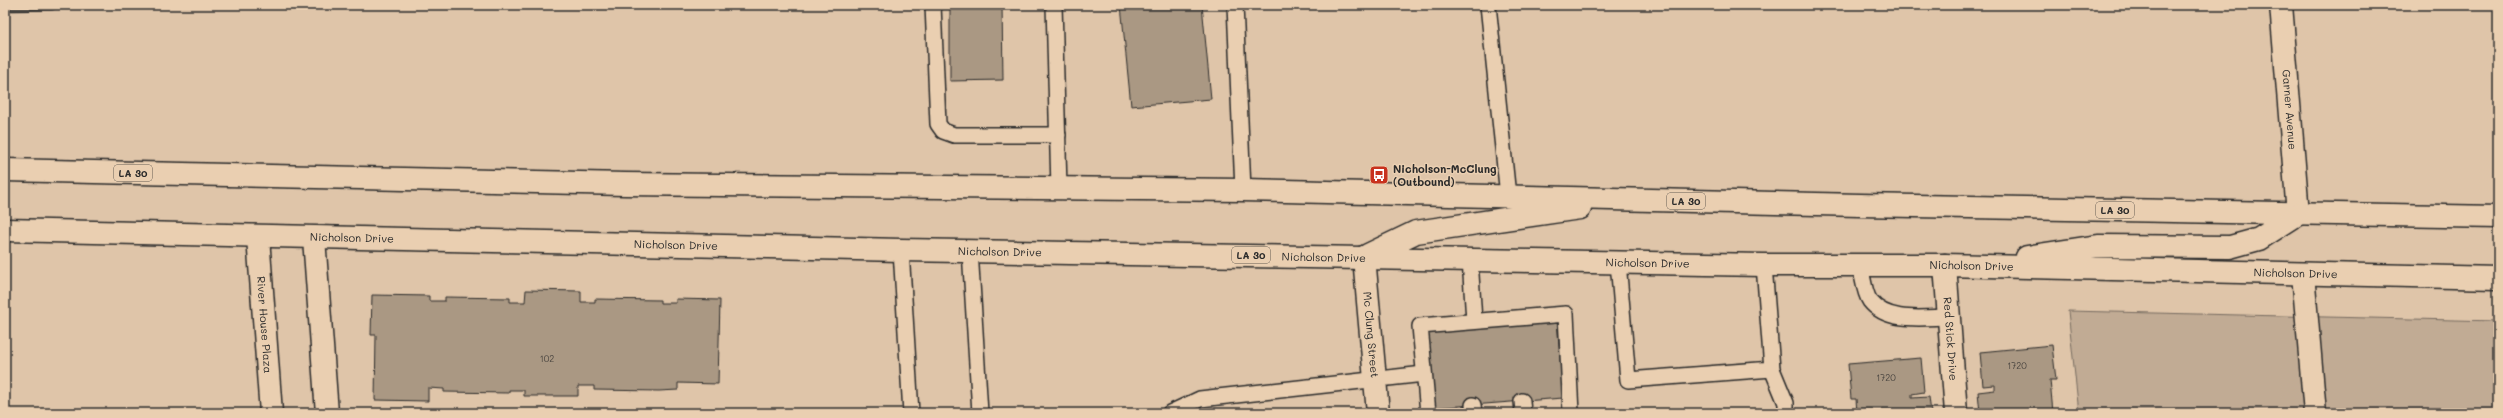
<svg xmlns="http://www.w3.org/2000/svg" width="2503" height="418" viewBox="0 0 2503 418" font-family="Mali,sans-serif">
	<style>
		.green { fill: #c1ab94; stroke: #766b60 }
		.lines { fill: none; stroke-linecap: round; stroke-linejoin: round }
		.stream { stroke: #6b6258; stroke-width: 11 }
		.building { fill: #aa9883; stroke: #2b2b2b }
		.service-casing { stroke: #2b2b2b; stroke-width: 18 }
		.minor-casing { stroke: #2b2b2b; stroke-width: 25 }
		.primary-casing { stroke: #2b2b2b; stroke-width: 25 }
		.service { stroke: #eacfb1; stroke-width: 15 }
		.minor { stroke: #eacfb1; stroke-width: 22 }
		.primary { stroke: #eacfb1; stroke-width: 22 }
		.labels { text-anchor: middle; stroke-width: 3; stroke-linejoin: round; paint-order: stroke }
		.number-label { font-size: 9px; fill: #4b4641 }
		.shield { fill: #eacfb1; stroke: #645c53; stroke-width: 1 }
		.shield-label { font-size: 10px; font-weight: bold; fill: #2b2b2b }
		.street-label { font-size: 11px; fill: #2b2b2b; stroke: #eacfb1 }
		.poi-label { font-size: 11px; font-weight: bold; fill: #2b2b2b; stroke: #eacfb1; text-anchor: start }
	</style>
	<rect width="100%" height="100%" fill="#dfc5a9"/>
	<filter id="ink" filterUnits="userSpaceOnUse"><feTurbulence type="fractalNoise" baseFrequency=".025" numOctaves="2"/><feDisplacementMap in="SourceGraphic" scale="8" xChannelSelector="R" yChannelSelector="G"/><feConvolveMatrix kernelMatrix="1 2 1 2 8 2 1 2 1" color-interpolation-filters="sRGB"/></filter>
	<g filter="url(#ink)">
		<!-- green -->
		<polygon class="green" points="2068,311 2498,321 2498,413 2079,413"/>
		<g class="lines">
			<!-- stream -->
			<polyline class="stream" points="5,6 52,5"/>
		</g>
		<!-- building -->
		<g class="building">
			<polygon points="950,5 1002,5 1003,80 950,81"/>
			<polygon points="1121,5 1202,5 1211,99 1131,106"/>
			<polygon points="526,290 581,291 581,302 595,302 595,299 660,300 660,303 676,303 676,299 720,300 718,384 678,383 678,390 659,391 594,390 594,386 578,386 578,396 524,396 524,390 509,390 509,393 444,392 444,389 428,388 428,401 375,400 376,335 371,335 372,295 429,296 429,301 445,301 445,297 510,298 510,302 525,302"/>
			<polygon points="1557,320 1563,398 1433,408 1427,330"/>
			<polygon points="2052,345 2056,380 2050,380 2053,413 1980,413 1978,392 1995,390 1995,385 1983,386 1980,352"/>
			<polygon points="1921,358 1924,392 1912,394 1912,398 1929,397 1931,413 1857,413 1856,399 1851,399 1848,364"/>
		</g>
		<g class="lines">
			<!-- service casing -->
			<g class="service-casing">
				<g id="service">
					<polyline points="933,5 938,124 943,131 954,135 1058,135"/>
					<polyline points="1054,5 1059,188"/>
					<polyline points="1235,5 1243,190"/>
					<polyline points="1488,5 1508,196"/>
					<polyline points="901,250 911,413"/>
					<polyline points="970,250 980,413"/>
					<polyline points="1470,259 1474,321"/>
					<polyline points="1618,262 1628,380 1772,369 1764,265"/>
					<path d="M1860 266C1863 276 1864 293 1870 301 1888 324 1925 317 1949 317"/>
					<polyline points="1772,369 1786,403 1786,413"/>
					<polyline points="1522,401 1523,413"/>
					<polyline points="1473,405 1474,413"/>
					<polyline points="1170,413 1200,399 1424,374"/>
					<polyline points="1428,413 1420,326 1566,314 1571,413"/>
				</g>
			</g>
			<!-- minor casing -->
			<g class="minor-casing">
				<g id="minor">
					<path id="s1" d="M2281 5 2298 214"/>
					<path id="s2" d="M258 237 271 413"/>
					<polyline points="314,238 327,413"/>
					<path id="s3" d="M1364 257 1378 413"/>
					<path id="s4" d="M1945 265 1956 413"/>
					<polyline points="2303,274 2315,413"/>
				</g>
			</g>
			<!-- primary casing -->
			<g class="primary-casing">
				<g id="primary">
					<polyline points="5,170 625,184 1243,190 1860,205 2498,217"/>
					<path id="s5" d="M5 230 901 250 1764 265H1945L2498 278"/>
					<polyline points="1368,255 1416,232 1580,208"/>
					<polyline points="2027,257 2098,246 2230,247 2259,239 2298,214"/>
				</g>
			</g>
			<!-- service -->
			<use href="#service" class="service"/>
			<!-- minor -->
			<use href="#minor" class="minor"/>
			<!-- primary -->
			<use href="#primary" class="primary"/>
		</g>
	</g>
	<!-- icons -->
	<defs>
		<g id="bus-square" transform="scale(1)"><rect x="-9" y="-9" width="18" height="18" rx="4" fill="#c8321e" stroke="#eacfb1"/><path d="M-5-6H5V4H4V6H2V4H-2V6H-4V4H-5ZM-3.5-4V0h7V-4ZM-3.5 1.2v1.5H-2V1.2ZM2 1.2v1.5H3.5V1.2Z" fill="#fff"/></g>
	</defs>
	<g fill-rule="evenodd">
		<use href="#bus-square" x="1379" y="175"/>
	</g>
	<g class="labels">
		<!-- number labels -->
		<g class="number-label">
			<text x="547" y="362">102</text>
			<text x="2017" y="369">1720</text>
			<text x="1886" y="381">1720</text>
		</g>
		<!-- shield labels -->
		<g class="shield">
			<rect x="114" y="165" width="38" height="16" rx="3"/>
			<rect x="1667" y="193" width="38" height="16" rx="3"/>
			<rect x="2096" y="202" width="38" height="16" rx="3"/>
			<rect x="1232" y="247" width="38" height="16" rx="3"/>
		</g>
		<g class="shield-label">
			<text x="133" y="177">LA 30</text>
			<text x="1686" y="205">LA 30</text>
			<text x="2115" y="214">LA 30</text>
			<text x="1251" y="259">LA 30</text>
		</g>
		<!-- street labels -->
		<g class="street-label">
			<text dy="4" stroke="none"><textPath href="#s1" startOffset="105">Garner Avenue</textPath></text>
			<text dy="4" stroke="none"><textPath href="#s5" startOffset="347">Nicholson Drive</textPath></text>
			<text dy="4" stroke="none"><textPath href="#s5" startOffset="671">Nicholson Drive</textPath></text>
			<text dy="4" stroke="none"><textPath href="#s5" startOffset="995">Nicholson Drive</textPath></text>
			<text dy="4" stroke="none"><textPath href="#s5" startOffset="1319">Nicholson Drive</textPath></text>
			<text dy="4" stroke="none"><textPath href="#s5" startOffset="1643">Nicholson Drive</textPath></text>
			<text dy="4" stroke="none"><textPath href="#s5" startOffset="1967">Nicholson Drive</textPath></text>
			<text dy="4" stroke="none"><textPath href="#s5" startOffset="2291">Nicholson Drive</textPath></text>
			<text dy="4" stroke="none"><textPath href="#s2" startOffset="88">River House Plaza</textPath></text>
			<text dy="4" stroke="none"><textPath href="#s3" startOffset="78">Mc Clung Street</textPath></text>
			<text dy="4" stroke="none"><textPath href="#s4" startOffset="74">Red Stick Drive</textPath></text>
		</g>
		<!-- poi labels -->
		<g class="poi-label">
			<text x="1393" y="173">Nicholson-McClung<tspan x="1393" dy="13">(Outbound)</tspan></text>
		</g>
	</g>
	<!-- margin -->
	<rect width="2503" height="418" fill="none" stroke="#eacfb1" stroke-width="20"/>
	<rect x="10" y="10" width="2483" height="398" fill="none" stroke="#2b2b2b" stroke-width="1.5" filter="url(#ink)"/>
</svg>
